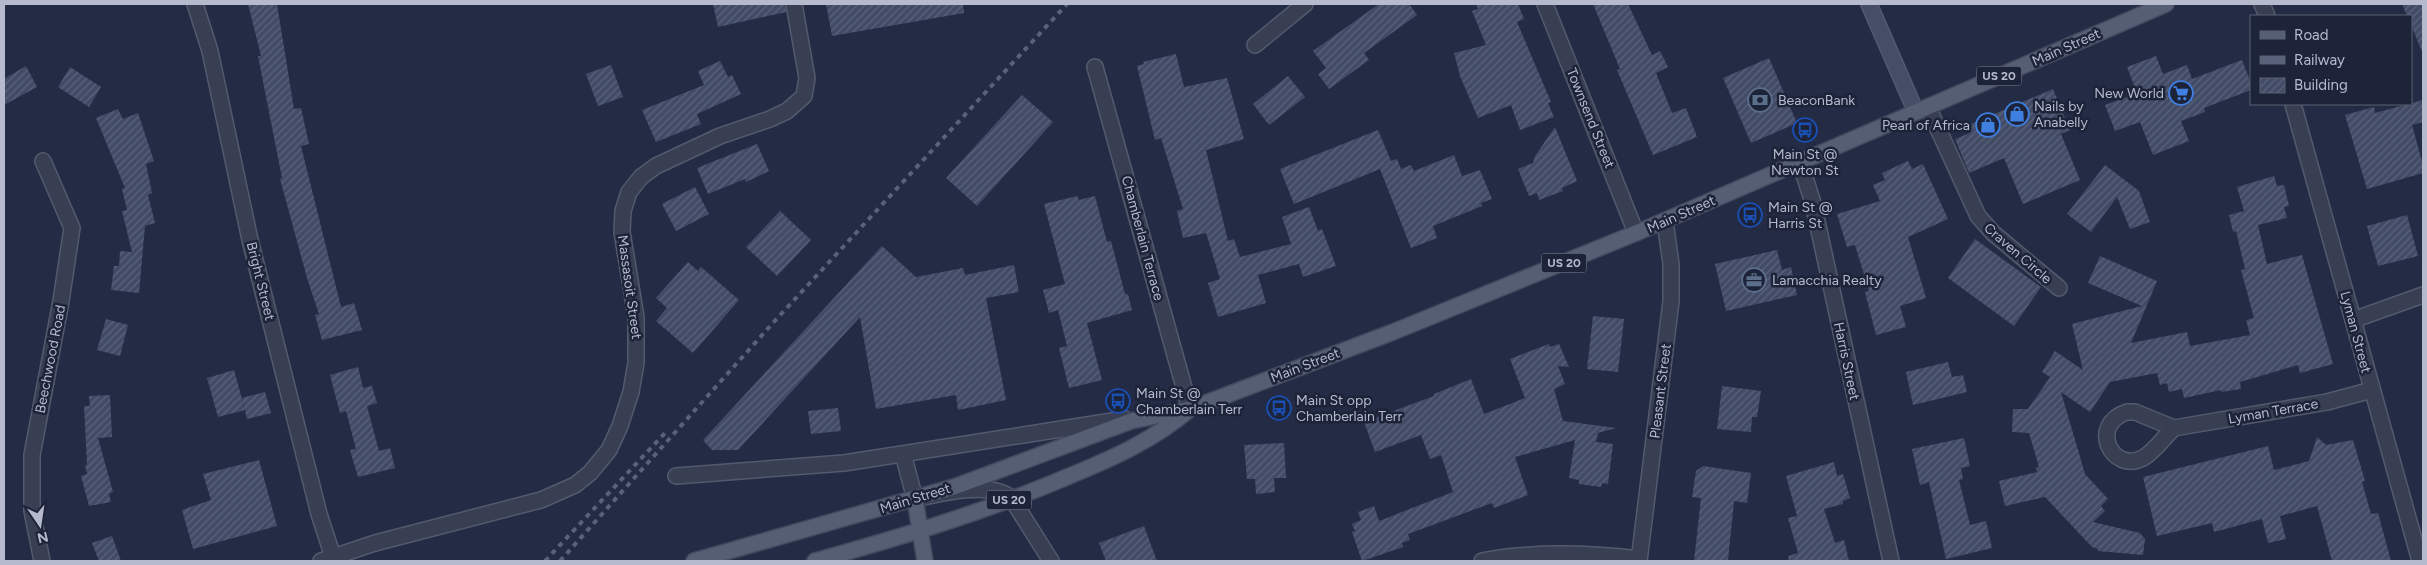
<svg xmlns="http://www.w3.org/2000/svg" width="2427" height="565" viewBox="0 0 2427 565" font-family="Figtree,sans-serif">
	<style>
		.building { fill: url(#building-hatch) }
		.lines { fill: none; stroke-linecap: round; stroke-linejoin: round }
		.minor-casing { stroke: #535a6e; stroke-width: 18 }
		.tertiary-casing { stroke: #535a6e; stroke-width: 18 }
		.secondary-casing { stroke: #535a6e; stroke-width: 18 }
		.primary-casing { stroke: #42485d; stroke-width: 18 }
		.minor { stroke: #383f53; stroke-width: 15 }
		.tertiary { stroke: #383f53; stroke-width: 15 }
		.secondary { stroke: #464d67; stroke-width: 15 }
		.primary { stroke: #565e73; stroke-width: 15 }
		.rail { stroke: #5a627b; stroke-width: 4; stroke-dasharray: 5 5; stroke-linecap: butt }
		.labels { text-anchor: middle; stroke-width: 5; stroke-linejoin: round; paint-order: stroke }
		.shield { fill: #1d2439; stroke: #878da1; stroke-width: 1 }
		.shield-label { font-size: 12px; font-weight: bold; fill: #b5bacd }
		.street-label { font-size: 14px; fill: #b5bacd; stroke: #1d2439 }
		.poi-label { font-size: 14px; fill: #b5bacd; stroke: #1d2439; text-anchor: start }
	</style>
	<defs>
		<pattern id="building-hatch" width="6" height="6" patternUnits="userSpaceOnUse" patternTransform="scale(1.25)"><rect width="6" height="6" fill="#424b66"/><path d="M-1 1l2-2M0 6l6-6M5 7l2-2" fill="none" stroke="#5b637b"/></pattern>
	</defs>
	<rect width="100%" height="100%" fill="#232c44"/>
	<!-- building -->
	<g class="building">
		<polygon points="248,4 277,4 294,109 301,108 309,144 301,146 341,307 354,303 362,330 322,340 315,315 319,314 307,278 280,179 282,178 258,56 261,56"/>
		<polygon points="713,4 785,4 786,12 718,27"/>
		<polygon points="826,4 963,4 964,13 832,36"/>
		<polygon points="1379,4 1409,4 1417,15 1364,53 1369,60 1329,89 1318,74 1326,68 1313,51"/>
		<polygon points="1476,4 1518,4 1524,19 1517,22 1551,102 1548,103 1554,117 1520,130 1511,105 1478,118 1460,76 1454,53 1486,45 1472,11 1478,9"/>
		<polygon points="1593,4 1628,4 1652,55 1660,51 1668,67 1656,73 1672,113 1686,108 1697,137 1653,155 1617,70 1620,69"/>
		<polygon points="2402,4 2423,4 2423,54 2411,25 2411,16 2407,16"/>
		<polygon points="1176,54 1184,87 1227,78 1244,139 1206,150 1228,241 1234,239 1240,257 1291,244 1282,217 1309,207 1318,231 1322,229 1336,266 1303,277 1299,264 1258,275 1266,303 1218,317 1208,283 1220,279 1206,233 1183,238 1177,211 1183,209 1161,138 1155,140 1137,66 1144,64 1143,62"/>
		<polygon points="2156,56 2163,74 2187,65 2192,79 2242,60 2251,83 2251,90 2204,108 2205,112 2181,121 2189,141 2153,155 2140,122 2115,131 2105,105 2137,93 2127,67"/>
		<polygon points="1769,58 1797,123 1751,143 1723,78"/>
		<polygon points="720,61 728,77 732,75 741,94 697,114 701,124 656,142 642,110 704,85 698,71"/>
		<polygon points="611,65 623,97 598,106 586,74"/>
		<polygon points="26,66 37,87 4,105 4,79"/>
		<polygon points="70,67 101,87 89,107 58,87"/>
		<polygon points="1288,76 1305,97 1269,125 1253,104"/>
		<polygon points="2053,89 2070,130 2061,134 2080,180 2023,204 2004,158 1969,173 1955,139 1970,133 1966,126"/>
		<polygon points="1022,95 1053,122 977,206 946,178"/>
		<polygon points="2423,100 2423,122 2412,125 2423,165 2423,173 2367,189 2345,115 2374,107 2375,113"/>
		<polygon points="118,109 123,119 138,113 154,161 146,164 152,193 148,195 155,223 145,226 139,293 111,290 114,266 119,266 120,251 132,252 122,211 127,210 122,189 125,188 96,118"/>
		<polygon points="1555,127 1577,181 1562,188 1563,191 1539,200 1537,193 1529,196 1518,169 1533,163 1535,156"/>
		<polygon points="1378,130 1391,161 1397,159 1401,169 1411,165 1414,171 1454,155 1462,176 1480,170 1492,199 1481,203 1482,206 1433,226 1437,238 1411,248 1380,169 1294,204 1280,169"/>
		<polygon points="757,144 769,171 746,182 745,179 708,194 697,168"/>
		<polygon points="1908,161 1912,169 1923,164 1948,219 1908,237 1926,298 1900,306 1906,327 1876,335 1865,292 1869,291 1855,245 1847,247 1837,214 1880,201 1873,185 1885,180 1882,173"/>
		<polygon points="2105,165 2139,191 2150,222 2130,229 2117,197 2091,232 2067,214"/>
		<polygon points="2274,176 2277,186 2284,185 2289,206 2284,207 2287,218 2258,225 2267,264 2302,255 2333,364 2300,373 2298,365 2240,382 2241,389 2221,392 2221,390 2184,398 2182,389 2169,392 2167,383 2160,385 2157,373 2110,382 2090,412 2061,392 2085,474 2108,499 2101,506 2105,511 2093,522 2140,533 2145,539 2143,555 2098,551 2098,549 2092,547 2045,497 2005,506 1999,481 2037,472 2036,468 2039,467 2029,433 2012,432 2013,409 2028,409 2050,377 2042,372 2055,351 2083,370 2072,324 2142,306 2088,283 2100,256 2157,281 2131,343 2187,332 2190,346 2250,335 2246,320 2254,318 2241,270 2245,269 2236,231 2233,232 2229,215 2244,211 2237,187"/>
		<polygon points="695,187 709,214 676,231 662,204"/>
		<polygon points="1077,196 1079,200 1095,196 1107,242 1111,241 1125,294 1128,294 1132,310 1087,323 1102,380 1069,388 1059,348 1067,346 1058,310 1049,313 1043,290 1065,284 1044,204"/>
		<polygon points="780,211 811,240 777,276 746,247"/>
		<polygon points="2407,215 2418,256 2378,266 2367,226"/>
		<polygon points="1975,239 2041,287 2014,326 1948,278"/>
		<polygon points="882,246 916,277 963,268 965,275 1014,265 1019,292 986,298 1006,400 958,410 956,395 876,409 860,317 738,450 712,450 703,440"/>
		<polygon points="1777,250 1782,270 1791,267 1797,295 1726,311 1715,264"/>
		<polygon points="688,262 698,271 701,267 739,300 693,353 656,321 667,308 656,298"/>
		<polygon points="1593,316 1624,319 1618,372 1587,369"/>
		<polygon points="106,319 128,325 120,356 97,350"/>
		<polygon points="1549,344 1550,347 1559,344 1569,367 1558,366 1565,384 1554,389 1563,421 1616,428 1598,433 1596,442 1613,444 1608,484 1602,483 1601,487 1579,484 1579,480 1569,478 1575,440 1515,457 1528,495 1494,508 1492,503 1408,534 1410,540 1402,543 1403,547 1362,561 1352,532 1355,531 1352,524 1361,520 1358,512 1374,506 1379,521 1453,492 1441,455 1430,459 1421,435 1375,452 1364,422 1434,396 1434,394 1471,379 1484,414 1525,398 1510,359"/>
		<polygon points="1948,362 1952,377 1963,375 1967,392 1913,405 1906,372"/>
		<polygon points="358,367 363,388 372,386 377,403 367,406 379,451 390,448 395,468 358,477 350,450 356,449 346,411 340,413 330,375"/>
		<polygon points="234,370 245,410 218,417 207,378"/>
		<polygon points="1722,386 1761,391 1757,417 1752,417 1751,432 1717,429"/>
		<polygon points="265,392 271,413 247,419 242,398"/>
		<polygon points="110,395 112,437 98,438 113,492 109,494 111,502 89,506 81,476 87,474 85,465 87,465 84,406 90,406 89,396"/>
		<polygon points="838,408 841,431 811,434 808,411"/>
		<polygon points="2317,437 2326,445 2353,440 2365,481 2362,482 2371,514 2378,513 2391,561 2332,561 2317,506 2280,516 2286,539 2268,543 2262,519 2214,532 2212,523 2157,536 2143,477 2268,446 2274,470 2309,461"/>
		<polygon points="1964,438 1970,466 1961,468 1963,479 1959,480 1970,525 1986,521 1992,548 1946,559 1929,482 1920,485 1912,449"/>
		<polygon points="1284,443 1286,478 1274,478 1275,492 1256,494 1255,479 1247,479 1244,445"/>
		<polygon points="259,460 277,526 193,549 182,510 211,500 203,474"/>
		<polygon points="1834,462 1837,476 1843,474 1850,498 1843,501 1843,504 1824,509 1835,543 1844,540 1849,561 1789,561 1788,556 1798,553 1788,518 1797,516 1786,476"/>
		<polygon points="1703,466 1751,473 1747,503 1734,501 1728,561 1694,561 1701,498 1692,497 1696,471"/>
		<polygon points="1144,526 1157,561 1106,561 1099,543"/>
		<polygon points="112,536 121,561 99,561 92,543"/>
	</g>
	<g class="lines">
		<!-- minor casing -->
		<g class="minor-casing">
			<g id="minor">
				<polyline points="195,4 210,51 250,240 319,514 333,557"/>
				<polyline points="1545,4 1636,233"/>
				<polyline points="1255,45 1305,4"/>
				<polyline points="1095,67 1190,409"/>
				<polyline points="1928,107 1978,216 1993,233 2059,288"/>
				<polyline points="1800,162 1813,203 1891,561"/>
				<path d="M2127 412H2135L2174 428C2164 437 2155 451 2143 458 2112 474 2088 425 2127 412Z"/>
				<polyline points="2174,428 2327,402 2372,390"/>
				<path d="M903 454 915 499C939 493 992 480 1012 499L1051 561"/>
				<polyline points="676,476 844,463 1125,419"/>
				<polyline points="42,561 32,511 32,455 61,301 72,228 43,161"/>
				<polyline points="321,561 375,543 541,500 575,485 590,473 609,450 620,426 631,392 636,363 636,317 622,232 623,211 629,192 641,177 656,166 720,136 770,119 787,111 804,96 807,78 794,4"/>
				<path d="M1482 561C1533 551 1588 553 1639 559"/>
				<polyline points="1639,561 1671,301 1671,264 1665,221"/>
			</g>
		</g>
		<!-- tertiary casing -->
		<g class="tertiary-casing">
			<g id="tertiary">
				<polyline points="2262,4 2267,16"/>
				<polyline points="2293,104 2420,561"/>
				<polyline points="2353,320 2423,295"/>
			</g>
		</g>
		<!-- secondary casing -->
		<g class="secondary-casing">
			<polyline id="secondary" points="1869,4 1916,112"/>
		</g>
		<!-- primary casing -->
		<g class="primary-casing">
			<g id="primary">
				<polyline points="915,499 925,561"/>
				<polyline points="694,561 954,487 1131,421 1190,409 1393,332 1636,233 2166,4"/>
				<path d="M815 561C901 537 985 512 1067 477 1111 459 1154 440 1190 409"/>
			</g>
		</g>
		<!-- minor -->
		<use href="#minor" class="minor"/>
		<!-- tertiary -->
		<use href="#tertiary" class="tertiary"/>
		<!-- secondary -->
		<use href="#secondary" class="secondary"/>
		<!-- primary -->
		<use href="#primary" class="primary"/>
		<!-- rail -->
		<g class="rail">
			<polyline points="545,561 665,433"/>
			<polyline points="560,561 772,324 1067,4"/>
		</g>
	</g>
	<!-- icons -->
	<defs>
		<g id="supermarket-ring" transform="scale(1.25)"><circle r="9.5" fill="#1d2439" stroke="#3f7fe0" stroke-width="1.5"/><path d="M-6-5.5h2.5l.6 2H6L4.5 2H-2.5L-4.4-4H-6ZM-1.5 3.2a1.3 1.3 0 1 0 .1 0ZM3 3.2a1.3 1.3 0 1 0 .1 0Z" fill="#3f7fe0"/></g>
		<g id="bank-ring" transform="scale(1.25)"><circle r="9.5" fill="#1d2439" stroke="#5c6f8a" stroke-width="1.5"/><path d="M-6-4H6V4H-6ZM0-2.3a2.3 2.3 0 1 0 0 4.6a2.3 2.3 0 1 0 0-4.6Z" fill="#5c6f8a"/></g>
		<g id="shop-ring" transform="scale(1.25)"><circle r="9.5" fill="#1d2439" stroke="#3f7fe0" stroke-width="1.5"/><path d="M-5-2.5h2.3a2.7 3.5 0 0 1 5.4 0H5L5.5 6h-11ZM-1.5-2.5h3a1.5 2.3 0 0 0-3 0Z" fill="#3f7fe0"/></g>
		<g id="bus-ring" transform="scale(1.25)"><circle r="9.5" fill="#1d2439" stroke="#1a4fb4" stroke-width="1.5"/><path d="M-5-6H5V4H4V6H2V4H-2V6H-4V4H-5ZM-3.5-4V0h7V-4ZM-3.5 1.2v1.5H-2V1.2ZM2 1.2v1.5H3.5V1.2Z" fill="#1a4fb4"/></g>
		<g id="office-ring" transform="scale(1.25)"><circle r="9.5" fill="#1d2439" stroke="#5c6f8a" stroke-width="1.5"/><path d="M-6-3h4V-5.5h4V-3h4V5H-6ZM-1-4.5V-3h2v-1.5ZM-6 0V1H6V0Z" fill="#5c6f8a"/></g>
	</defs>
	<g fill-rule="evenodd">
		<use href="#supermarket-ring" x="2181" y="93"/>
		<use href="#bank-ring" x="1760" y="100"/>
		<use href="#shop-ring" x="2017" y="114"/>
		<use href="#shop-ring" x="1988" y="125"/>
		<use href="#bus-ring" x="1805" y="130"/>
		<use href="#bus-ring" x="1750" y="215"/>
		<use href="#office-ring" x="1754" y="280"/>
		<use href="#bus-ring" x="1118" y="401"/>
		<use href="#bus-ring" x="1279" y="408"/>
	</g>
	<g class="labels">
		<!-- shield labels -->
		<g class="shield">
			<rect x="1976.5" y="66.5" width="45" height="19" rx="4"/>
			<rect x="1541.5" y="253.5" width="45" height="19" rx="4"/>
			<rect x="986.5" y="490.5" width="45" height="19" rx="4"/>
		</g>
		<g class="shield-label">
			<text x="1999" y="80">US 20</text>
			<text x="1564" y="267">US 20</text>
			<text x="1009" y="504">US 20</text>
		</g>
		<!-- street labels -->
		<g class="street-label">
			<text transform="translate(2066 47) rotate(-24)" y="5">Main Street</text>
			<text transform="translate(1591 118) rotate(68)" y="5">Townsend Street</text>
			<text transform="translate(1681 214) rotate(-24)" y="5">Main Street</text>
			<text transform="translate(1143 238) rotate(75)" y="5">Chamberlain Terrace</text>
			<text transform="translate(2018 253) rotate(41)" y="5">Craven Circle</text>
			<text transform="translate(261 281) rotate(76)" y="5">Bright Street</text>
			<text transform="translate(630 287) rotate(82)" y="5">Massasoit Street</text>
			<text transform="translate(2356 332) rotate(75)" y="5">Lyman Street</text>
			<text transform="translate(50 359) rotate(-79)" y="5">Beechwood Road</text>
			<text transform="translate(1847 361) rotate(78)" y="5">Harris Street</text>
			<text transform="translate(1305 365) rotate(-21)" y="5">Main Street</text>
			<text transform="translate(1660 391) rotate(-83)" y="5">Pleasant Street</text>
			<text transform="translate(2273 411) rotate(-10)" y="5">Lyman Terrace</text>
			<text transform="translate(915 498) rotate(-17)" y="5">Main Street</text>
		</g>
		<!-- poi labels -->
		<g class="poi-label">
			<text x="2164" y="98" text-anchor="end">New World</text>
			<text x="1778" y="105">BeaconBank</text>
			<text x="2034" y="111">Nails by<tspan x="2034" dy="16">Anabelly</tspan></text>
			<text x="1970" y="130" text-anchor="end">Pearl of Africa</text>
			<text x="1805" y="159" text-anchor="middle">Main St @<tspan x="1805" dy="16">Newton St</tspan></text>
			<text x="1768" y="212">Main St @<tspan x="1768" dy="16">Harris St</tspan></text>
			<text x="1772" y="285">Lamacchia Realty</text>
			<text x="1136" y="398">Main St @<tspan x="1136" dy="16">Chamberlain Terr</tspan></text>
			<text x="1296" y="405">Main St opp<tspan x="1296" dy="16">Chamberlain Terr</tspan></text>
		</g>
	</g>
	<!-- border -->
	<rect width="2427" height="565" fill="none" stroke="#b5bacd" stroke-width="10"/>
	<!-- legend -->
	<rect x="2250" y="15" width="162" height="90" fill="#1d2439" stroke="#5a6074"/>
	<rect x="2260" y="31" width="25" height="8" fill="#565e73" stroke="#5a6074"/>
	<text x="2294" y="40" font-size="15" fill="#b5bacd">Road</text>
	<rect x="2260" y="56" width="25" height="8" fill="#5a627b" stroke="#5a6074"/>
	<text x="2294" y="65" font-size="15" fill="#b5bacd">Railway</text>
	<rect x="2260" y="78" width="25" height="15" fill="url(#building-hatch)" stroke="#5a6074"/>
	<text x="2294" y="90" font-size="15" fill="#b5bacd">Building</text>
	<!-- north arrow -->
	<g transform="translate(40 525) rotate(167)" stroke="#1d2439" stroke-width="4" paint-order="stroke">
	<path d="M0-4L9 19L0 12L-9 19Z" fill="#b5bacd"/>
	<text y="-8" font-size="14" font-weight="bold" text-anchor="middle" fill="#b5bacd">N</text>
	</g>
</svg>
